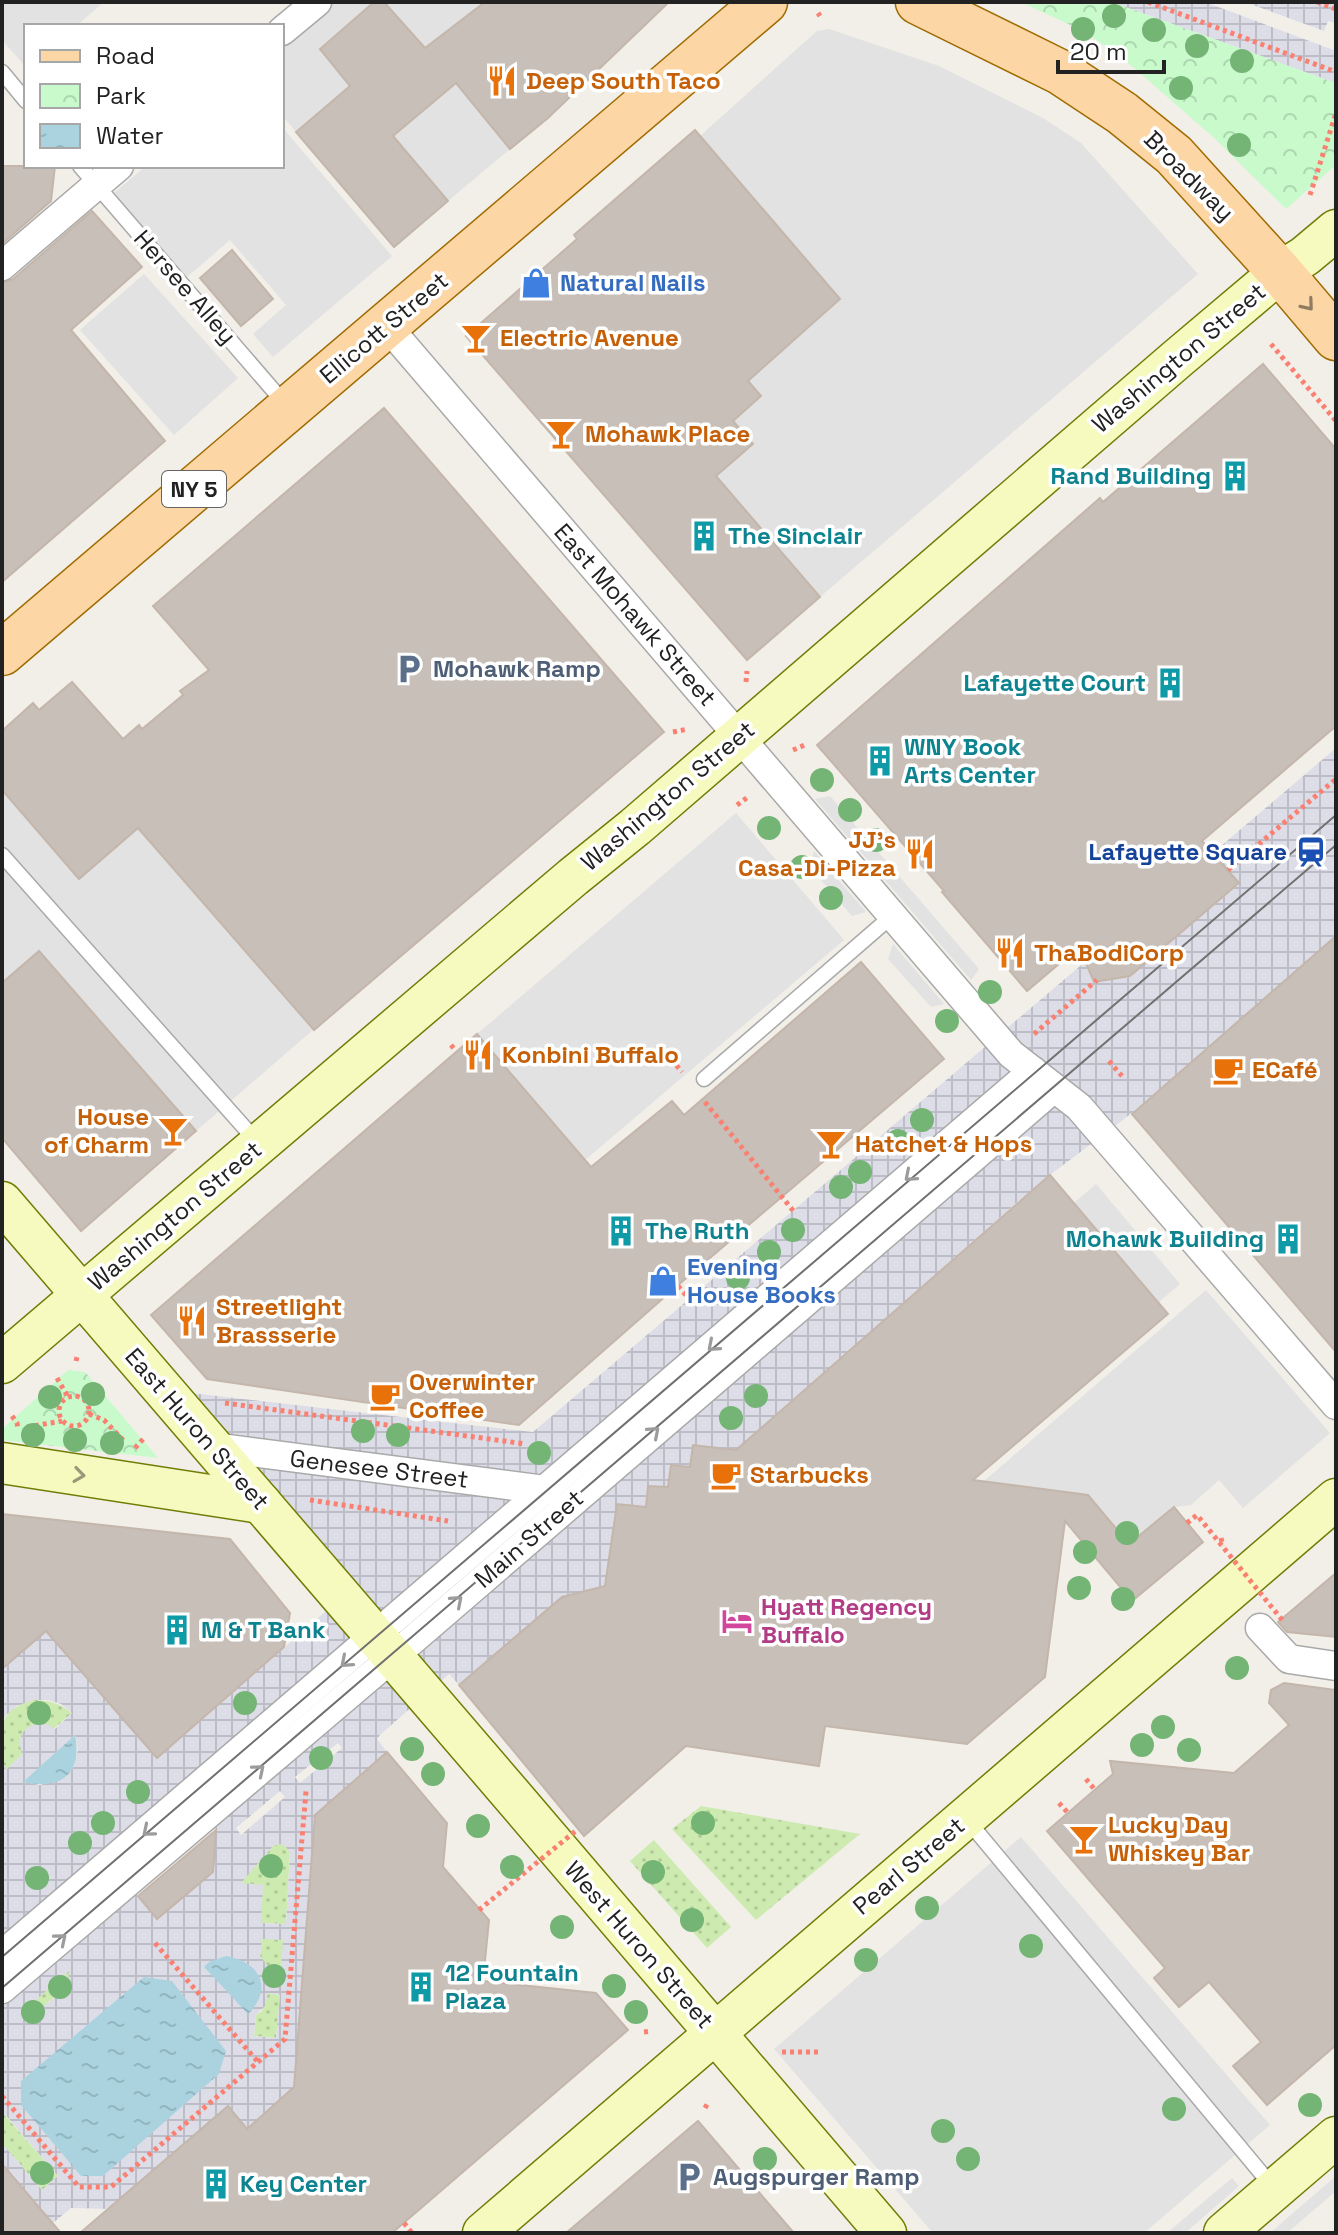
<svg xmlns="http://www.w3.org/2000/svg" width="1338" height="2235" viewBox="0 0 1338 2235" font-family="'Space Grotesk',sans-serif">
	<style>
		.grass { fill: url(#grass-dots) }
		.park { fill: url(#park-crowns) }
		.parking { fill: #e2e2e2 }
		.plaza { fill: url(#plaza-grid); fill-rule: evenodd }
		.water { fill: url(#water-ripples) }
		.building { fill: #c7bfb8; stroke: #c4b6ab; stroke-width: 2 }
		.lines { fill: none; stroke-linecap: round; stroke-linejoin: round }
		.lane-casing { stroke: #a9a9a9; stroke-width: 17 }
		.street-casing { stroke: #a9a9a9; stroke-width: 31 }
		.secondary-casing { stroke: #707d05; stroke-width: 43 }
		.primary-casing { stroke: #a06b00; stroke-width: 47 }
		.path { stroke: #fa8072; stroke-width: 5; stroke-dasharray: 4 4; stroke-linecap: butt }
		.lane { stroke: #fff; stroke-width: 14 }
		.street { stroke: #fff; stroke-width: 28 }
		.secondary { stroke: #f7fabf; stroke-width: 40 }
		.primary { stroke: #fcd6a4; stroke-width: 44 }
		.tram { stroke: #707070; stroke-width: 2 }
		.path-bridge { stroke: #fa8072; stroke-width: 5; stroke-dasharray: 4 4; stroke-linecap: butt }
		.tree { fill: #74b475 }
		.oneway { stroke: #8f7c63 }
		.oneway2 { stroke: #9c9c9c }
		.oneway3 { stroke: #979978 }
		.labels { text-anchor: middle; stroke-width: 7; stroke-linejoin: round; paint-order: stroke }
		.shield { fill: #fff; stroke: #646464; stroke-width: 2 }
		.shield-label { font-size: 22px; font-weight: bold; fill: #222 }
		.food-label { font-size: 24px; font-weight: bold; fill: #c56008; stroke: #fff; text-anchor: start }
		.street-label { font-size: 24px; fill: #222; stroke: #fff }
		.shop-label { font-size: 24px; font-weight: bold; fill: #366cbe; stroke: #fff; text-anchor: start }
		.culture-label { font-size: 24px; font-weight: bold; fill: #0d838f; stroke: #fff; text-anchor: start }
		.service-label { font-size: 24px; font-weight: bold; fill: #4e5e75; stroke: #fff; text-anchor: start }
		.transit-label { font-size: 24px; font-weight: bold; fill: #164399; stroke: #fff; text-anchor: end }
		.hotel-label { font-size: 24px; font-weight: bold; fill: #b23c85; stroke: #fff; text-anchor: start }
	</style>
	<defs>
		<pattern id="grass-dots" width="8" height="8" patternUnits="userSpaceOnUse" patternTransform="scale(2)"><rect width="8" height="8" fill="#cdebb0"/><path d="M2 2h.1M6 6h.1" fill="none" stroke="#b0c997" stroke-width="1.8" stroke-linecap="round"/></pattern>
		<pattern id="park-crowns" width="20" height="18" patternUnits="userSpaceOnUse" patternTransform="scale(2)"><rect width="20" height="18" fill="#c8facc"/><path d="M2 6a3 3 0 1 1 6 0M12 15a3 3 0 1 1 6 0" fill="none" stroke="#acd6af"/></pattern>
		<pattern id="plaza-grid" width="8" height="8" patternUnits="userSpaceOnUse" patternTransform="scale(2)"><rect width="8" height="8" fill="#dddde8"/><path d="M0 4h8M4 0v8" fill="none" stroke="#bdbdc7"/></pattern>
		<pattern id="water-ripples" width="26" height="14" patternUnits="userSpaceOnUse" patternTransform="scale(2)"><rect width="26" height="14" fill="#aad3df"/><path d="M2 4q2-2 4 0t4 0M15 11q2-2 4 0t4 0" fill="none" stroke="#92b5bf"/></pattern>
	</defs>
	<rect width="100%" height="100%" fill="#f2efe9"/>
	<!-- grass -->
	<g class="grass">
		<path d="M33 1700C49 1700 59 1703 72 1713L6 1770C2 1761 2 1754 2 1744 2 1715 5 1710 33 1700Z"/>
		<polygon points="701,1806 860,1834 756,1920 672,1829"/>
		<polygon points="654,1840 731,1927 707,1948 630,1861"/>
		<polygon points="283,1844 290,1851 286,1924 261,1923 240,1883 274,1845"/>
		<polygon points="262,1938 284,1940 280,1981 270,1980 270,1972 260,1956"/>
		<polygon points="70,1970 68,1985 26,2022 19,2014"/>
		<polygon points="268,1993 280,1995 276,2038 254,2036 256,2015 262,2011"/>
		<polygon points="2,2112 58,2176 42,2190 2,2143"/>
	</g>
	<!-- park -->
	<g class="park">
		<polygon points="1021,2 1112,2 1336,83 1336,165 1286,209 1212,136 1126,61 1083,31"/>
		<polygon points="68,1370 85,1372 158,1458 2,1440 2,1429"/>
	</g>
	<!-- parking -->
	<g class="parking">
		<polygon points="2,2 104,2 76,26 26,26 26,67 2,40"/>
		<polygon points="334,2 374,2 320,49 361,99 317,114 296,132 282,115 282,47"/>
		<polygon points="384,2 485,2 425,48"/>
		<polygon points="829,29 939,66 1043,118 1081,143 1198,274 820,597 716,476 753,444 733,421 761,396 748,381 840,299 700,136 817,31"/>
		<polygon points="456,83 510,149 448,201 393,136"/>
		<polygon points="282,127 392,256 273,357 253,334 286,305 230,240 187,277 114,193 146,166 282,166"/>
		<polygon points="144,274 238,378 174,435 80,330"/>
		<polygon points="2,790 138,828 313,1030 196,1131 39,951 2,983"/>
		<polygon points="830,796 979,969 971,980 815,799"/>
		<polygon points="736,813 844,940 585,1160 477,1034"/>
		<polygon points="814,851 866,912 852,916 809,866"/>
		<polygon points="893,944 944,1004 931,1007 888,959"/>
		<polygon points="1096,1184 1180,1284 1159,1302 1074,1203"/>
		<polygon points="1206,1290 1330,1433 1243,1508 1219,1480 1191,1505 1174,1507 1129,1544 1088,1495 984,1481"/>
		<polygon points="1021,1837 1270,2125 1144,2233 933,2233 774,2049"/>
		<polygon points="1336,2176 1336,2191 1287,2233 1270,2233"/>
		<polygon points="1232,2178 1239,2186 1185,2233 1167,2233"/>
	</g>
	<!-- plaza -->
	<g class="plaza">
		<polygon points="1112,2 1205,2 1336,51 1336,83"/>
		<polygon points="1245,2 1336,2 1336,23 1328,21 1324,31"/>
		<path d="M1336 748V937L1132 1113 1050 1175 1015 1204 760 1430 745 1451 693 1446 690 1467 671 1465 668 1487 649 1486 646 1507 617 1504 606 1578 636 1596 591 1590 562 1597 459 1685 449 1674 380 1735 377 1739 387 1752 315 1815 294 2087 247 2129 227 2107 108 2209 71 2208 53 2223 2 2164V2143L42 2190 58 2176 2 2111V1762L6 1770 22 1754 19 1742 23 1732 29 1727 37 1723 47 1724 55 1729 72 1713 61 1704 48 1700H33L17 1706 6 1715 2 1722V1669L58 1620 64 1652 158 1758 342 1597 165 1390 533 1432ZM1224 867 1239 884 1127 978 1119 970 1106 980H1097ZM75 1735 78 1749 74 1766 67 1776 40 1785 24 1782ZM338 1743 342 1748 300 1783 295 1777ZM280 1791 285 1797 241 1835 236 1828ZM216 1818 213 1873 156 1918 133 1890ZM283 1844 290 1852 286 1924 261 1923 263 1885 241 1883 274 1845ZM262 1939 283 1940 280 1981 270 1980 268 1966 260 1956ZM69 1971 68 1986 26 2021 20 2014ZM268 1993 280 1995 276 2038 254 2036 256 2015 265 2006Z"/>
	</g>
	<!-- water -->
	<g class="water">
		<path d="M75 1735C83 1775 60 1790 23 1782Z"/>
		<path d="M226 1956C260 1962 274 1988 248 2014L204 1967 209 1962Z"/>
		<polygon points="144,1977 172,1981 226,2051 219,2074 103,2176 81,2176 21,2105 21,2081"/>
	</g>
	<!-- building -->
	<g class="building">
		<polygon points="374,2 384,2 425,48 485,2 669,2 548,118 510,149 456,83 393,136 448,201 394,247 296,132 350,86 320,49"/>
		<polygon points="695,130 840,299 748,381 761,396 733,421 753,444 716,476 820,597 747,660 466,336 577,239 574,235"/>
		<polygon points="2,166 55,166 51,201 2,244"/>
		<polygon points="92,211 142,267 71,330 165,441 2,582 2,283 13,279"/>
		<polygon points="232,250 273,299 241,326 200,278"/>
		<polygon points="1263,364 1336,449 1336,726 1202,841 1239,883 1130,976 1094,982 1079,947 1027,991 942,892 944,891 817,745 1100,498 1103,502"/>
		<polygon points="384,408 664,732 314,1030 138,828 79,879 2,790 2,731 33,703 39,710 72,682 123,739 139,725 142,729 183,695 180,691 209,670 153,606"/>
		<polygon points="1336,936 1336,1352 1132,1114"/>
		<polygon points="39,951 196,1131 81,1231 2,1138 2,983"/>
		<polygon points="861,962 944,1059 684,1280 519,1425 207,1379 151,1315 477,1034 591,1167 672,1101 684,1115"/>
		<polygon points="1050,1175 1168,1314 973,1480 1088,1495 1129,1544 1174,1507 1203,1542 1132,1601 1065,1521 1045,1677 967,1744 825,1726 819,1766 686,1746 584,1836 459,1685 562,1597 605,1586 617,1504 646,1507 648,1486 668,1487 671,1465 690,1467 693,1445 736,1450"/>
		<polygon points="2,1514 230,1539 290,1613 284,1647 157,1758 46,1631 2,1669"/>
		<polygon points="1336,1573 1336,1637 1287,1632 1278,1622"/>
		<polygon points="1284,1683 1336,1690 1336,2045 1267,2105 1233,2066 1261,2042 1209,1982 1179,2007 1154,1978 1165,1968 1047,1831 1113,1774 1110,1761 1234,1773 1289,1725 1269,1703 1271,1690"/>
		<polygon points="387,1752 447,1823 443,1867 489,1920 483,1981 596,1993 628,2030 392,2233 80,2233 228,2106 247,2129 294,2087 315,1815"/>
		<polygon points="216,1830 213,1872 157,1919 138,1896"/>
		<polygon points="698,2121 794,2233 566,2233"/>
		<polygon points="2,2164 61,2233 2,2233"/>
	</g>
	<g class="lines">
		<!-- lane casing -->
		<g class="lane-casing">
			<g id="lane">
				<polyline points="2,72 26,101"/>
				<polyline points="80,166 286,405"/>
				<polyline points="2,855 259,1144"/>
				<polyline points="704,1079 893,915"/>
				<polyline points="968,1821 1272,2186"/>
			</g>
		</g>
		<!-- street casing -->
		<g class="street-casing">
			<g id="street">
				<polyline points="282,31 317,2"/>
				<polyline points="2,266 119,166"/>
				<polyline points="387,326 1011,1054 1079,1107 1336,1405"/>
				<polyline points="213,1447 545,1490"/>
				<polyline points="1260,1628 1289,1659 1336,1666"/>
				<polyline points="2,1955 1033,1071"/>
				<polyline points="2,1989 394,1656 1054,1088"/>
			</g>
		</g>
		<!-- secondary casing -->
		<g class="secondary-casing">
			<g id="secondary">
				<path d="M2 1202C298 1544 592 1889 886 2233"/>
				<polyline points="2,1363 573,877 635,827 1177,359 1280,272 1305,256 1336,230"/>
				<polyline points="2,1463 261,1503"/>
				<polyline points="483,2233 1336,1499"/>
				<polyline points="1224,2233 1336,2137"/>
			</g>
		</g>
		<!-- primary casing -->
		<g class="primary-casing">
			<g id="primary">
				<polyline points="918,2 1060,72 1122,113 1174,155 1280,272 1336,338"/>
				<polyline points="2,653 765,2"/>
			</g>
		</g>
		<!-- path -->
		<g class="path">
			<polyline points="1148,2 1336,72"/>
			<polyline points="1317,2 1336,9"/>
			<polyline points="818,13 820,16"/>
			<polyline points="1310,195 1336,113"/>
			<polyline points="1271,344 1336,421"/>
			<polyline points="746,682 747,671"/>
			<polyline points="673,732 688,729"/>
			<polyline points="793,750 807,744"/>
			<polyline points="737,805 748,797"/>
			<polyline points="1228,870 1336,779"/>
			<polyline points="1034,1034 1097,980"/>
			<polyline points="451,1045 456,1051"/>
			<polyline points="661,1047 682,1072"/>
			<polyline points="1109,1061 1122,1076"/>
			<polyline points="705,1102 795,1213"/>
			<polyline points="678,1286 692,1302"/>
			<polyline points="76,1361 77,1357"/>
			<polyline points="57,1378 68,1397"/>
			<circle cx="74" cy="1411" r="15"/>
			<polyline points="225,1403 526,1444"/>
			<polyline points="89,1414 104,1420 124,1441"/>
			<polyline points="12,1416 17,1423 18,1430"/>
			<polyline points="27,1427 62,1421"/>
			<polyline points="135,1448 144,1438"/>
			<polyline points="310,1500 448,1521"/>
			<polyline points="1221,1538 1223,1546"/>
			<polyline points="1086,1779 1095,1790"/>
			<polyline points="1059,1803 1068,1813"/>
			<polyline points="155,1943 258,2062"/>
			<polyline points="644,2032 651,2031"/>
			<polyline points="782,2052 821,2052"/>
			<polyline points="2,2096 79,2187 111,2187 285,2039 306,1791"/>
			<polyline points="705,2108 709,2101"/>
			<polyline points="404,2223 412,2233"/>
		</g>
		<!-- lane -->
		<use href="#lane" class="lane"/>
		<!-- street -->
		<use href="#street" class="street"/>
		<!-- secondary -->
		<use href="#secondary" class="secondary"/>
		<!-- primary -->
		<use href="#primary" class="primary"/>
		<!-- tram -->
		<g class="tram">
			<polyline points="2,1957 1336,815"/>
			<polyline points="2,1988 1336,845"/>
		</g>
		<!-- path-bridge -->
		<g class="path-bridge">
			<polyline points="1187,1523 1197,1515 1283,1621"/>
			<polyline points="479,1910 578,1829"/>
		</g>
	</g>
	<!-- trees -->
	<g class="tree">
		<circle cx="1114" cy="16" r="12"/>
		<circle cx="1083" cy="29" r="12"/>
		<circle cx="1154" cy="30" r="12"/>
		<circle cx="1197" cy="46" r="12"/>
		<circle cx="1242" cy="61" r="12"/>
		<circle cx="1181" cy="88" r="12"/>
		<circle cx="1239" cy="145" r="12"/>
		<circle cx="822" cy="780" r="12"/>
		<circle cx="850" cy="810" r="12"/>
		<circle cx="769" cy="828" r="12"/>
		<circle cx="876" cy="840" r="12"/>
		<circle cx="802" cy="867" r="12"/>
		<circle cx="831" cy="898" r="12"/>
		<circle cx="990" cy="992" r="12"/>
		<circle cx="947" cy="1021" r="12"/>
		<circle cx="922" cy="1120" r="12"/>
		<circle cx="898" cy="1141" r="12"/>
		<circle cx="860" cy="1172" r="12"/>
		<circle cx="841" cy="1187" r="12"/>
		<circle cx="793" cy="1230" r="12"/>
		<circle cx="769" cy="1252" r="12"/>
		<circle cx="738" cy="1278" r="12"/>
		<circle cx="93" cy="1394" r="12"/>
		<circle cx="756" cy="1396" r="12"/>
		<circle cx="50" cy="1397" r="12"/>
		<circle cx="731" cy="1418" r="12"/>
		<circle cx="363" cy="1431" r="12"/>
		<circle cx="33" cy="1435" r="12"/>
		<circle cx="398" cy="1435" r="12"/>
		<circle cx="75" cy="1440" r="12"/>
		<circle cx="112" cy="1443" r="12"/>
		<circle cx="539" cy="1453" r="12"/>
		<circle cx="1127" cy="1533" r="12"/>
		<circle cx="1085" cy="1552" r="12"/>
		<circle cx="1079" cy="1588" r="12"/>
		<circle cx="1123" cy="1599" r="12"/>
		<circle cx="1237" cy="1668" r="12"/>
		<circle cx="245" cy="1703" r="12"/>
		<circle cx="39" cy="1713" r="12"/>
		<circle cx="1163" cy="1727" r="12"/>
		<circle cx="1142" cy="1745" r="12"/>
		<circle cx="412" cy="1749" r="12"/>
		<circle cx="1189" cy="1750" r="12"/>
		<circle cx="321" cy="1758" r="12"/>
		<circle cx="433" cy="1774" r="12"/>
		<circle cx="138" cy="1792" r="12"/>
		<circle cx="103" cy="1823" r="12"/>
		<circle cx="703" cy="1823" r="12"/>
		<circle cx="478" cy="1826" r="12"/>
		<circle cx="80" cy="1843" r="12"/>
		<circle cx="271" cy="1866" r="12"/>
		<circle cx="512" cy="1867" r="12"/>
		<circle cx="653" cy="1872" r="12"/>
		<circle cx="37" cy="1878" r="12"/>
		<circle cx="927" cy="1908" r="12"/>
		<circle cx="692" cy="1920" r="12"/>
		<circle cx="562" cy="1927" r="12"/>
		<circle cx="1031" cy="1946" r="12"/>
		<circle cx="866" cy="1960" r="12"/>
		<circle cx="274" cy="1976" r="12"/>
		<circle cx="614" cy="1986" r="12"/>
		<circle cx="60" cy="1987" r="12"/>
		<circle cx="33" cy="2012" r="12"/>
		<circle cx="636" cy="2012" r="12"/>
		<circle cx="1310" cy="2105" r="12"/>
		<circle cx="1174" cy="2109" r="12"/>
		<circle cx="943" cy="2131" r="12"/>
		<circle cx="765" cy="2159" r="12"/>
		<circle cx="968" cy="2159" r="12"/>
		<circle cx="42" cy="2173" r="12"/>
	</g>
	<!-- one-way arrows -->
	<defs><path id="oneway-chevron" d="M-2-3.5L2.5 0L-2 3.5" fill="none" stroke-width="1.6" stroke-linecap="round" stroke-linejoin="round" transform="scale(2)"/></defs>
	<use class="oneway" href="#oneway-chevron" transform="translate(1308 305) rotate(50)"/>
	<g class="oneway2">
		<use href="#oneway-chevron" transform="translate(910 1176) rotate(139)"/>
		<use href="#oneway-chevron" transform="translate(713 1346) rotate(139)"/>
		<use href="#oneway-chevron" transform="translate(654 1432) rotate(-41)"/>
		<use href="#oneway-chevron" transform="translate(457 1601) rotate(-41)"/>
		<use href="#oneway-chevron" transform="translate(346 1662) rotate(139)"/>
		<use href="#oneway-chevron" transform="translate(259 1770) rotate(-40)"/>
		<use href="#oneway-chevron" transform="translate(148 1831) rotate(140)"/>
		<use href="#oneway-chevron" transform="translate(61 1939) rotate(-40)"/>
	</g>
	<use class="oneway3" href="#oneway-chevron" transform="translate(79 1475) rotate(8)"/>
	<!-- icons -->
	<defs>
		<g id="restaurant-bare" transform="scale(2.4)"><path d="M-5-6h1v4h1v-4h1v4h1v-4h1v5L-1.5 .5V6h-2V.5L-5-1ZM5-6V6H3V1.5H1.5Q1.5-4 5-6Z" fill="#e8710a" stroke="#fff" stroke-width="2.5" paint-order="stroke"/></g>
		<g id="shop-bare" transform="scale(2.4)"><path d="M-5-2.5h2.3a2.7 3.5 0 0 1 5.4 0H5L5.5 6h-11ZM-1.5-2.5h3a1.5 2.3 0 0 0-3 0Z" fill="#3f7fe0" stroke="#fff" stroke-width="2.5" paint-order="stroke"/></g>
		<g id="bar-bare" transform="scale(2.4)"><path d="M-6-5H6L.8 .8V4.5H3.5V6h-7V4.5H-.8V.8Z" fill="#e8710a" stroke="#fff" stroke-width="2.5" paint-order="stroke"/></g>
		<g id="building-bare" transform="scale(2.4)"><path d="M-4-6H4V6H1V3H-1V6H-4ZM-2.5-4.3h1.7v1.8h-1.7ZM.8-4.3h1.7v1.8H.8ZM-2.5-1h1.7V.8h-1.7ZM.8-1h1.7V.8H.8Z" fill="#0f9aa8" stroke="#fff" stroke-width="2.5" paint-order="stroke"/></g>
		<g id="parking-bare" transform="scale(2.4)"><path d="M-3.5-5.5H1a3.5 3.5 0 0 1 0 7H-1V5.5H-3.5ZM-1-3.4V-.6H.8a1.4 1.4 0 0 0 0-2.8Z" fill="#5c6f8a" stroke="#fff" stroke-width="2.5" paint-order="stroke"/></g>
		<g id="station-bare" transform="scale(2.4)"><path d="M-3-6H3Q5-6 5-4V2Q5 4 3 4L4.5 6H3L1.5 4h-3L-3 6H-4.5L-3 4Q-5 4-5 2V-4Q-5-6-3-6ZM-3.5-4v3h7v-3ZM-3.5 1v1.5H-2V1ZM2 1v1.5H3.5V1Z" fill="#1a4fb4" stroke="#fff" stroke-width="2.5" paint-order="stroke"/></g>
		<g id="cafe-bare" transform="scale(2.4)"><path d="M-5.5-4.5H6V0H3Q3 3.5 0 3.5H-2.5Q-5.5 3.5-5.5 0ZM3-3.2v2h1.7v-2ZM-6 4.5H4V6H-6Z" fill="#e8710a" stroke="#fff" stroke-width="2.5" paint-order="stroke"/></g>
		<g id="hotel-bare" transform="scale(2.4)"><path d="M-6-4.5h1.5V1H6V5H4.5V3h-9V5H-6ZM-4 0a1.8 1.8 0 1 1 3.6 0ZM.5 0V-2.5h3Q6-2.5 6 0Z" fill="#d1479c" stroke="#fff" stroke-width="2.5" paint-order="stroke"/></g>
	</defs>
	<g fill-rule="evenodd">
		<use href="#restaurant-bare" x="502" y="81"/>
		<use href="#shop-bare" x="536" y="283"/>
		<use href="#bar-bare" x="476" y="338"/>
		<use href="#bar-bare" x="561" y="434"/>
		<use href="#building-bare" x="1235" y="476"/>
		<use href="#building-bare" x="704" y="536"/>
		<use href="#parking-bare" x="409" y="669"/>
		<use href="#building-bare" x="1170" y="683"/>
		<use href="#building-bare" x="880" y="761"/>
		<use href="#station-bare" x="1311" y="852"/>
		<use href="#restaurant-bare" x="920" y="854"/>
		<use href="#restaurant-bare" x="1010" y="953"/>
		<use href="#restaurant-bare" x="478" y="1055"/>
		<use href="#cafe-bare" x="1228" y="1070"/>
		<use href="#bar-bare" x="173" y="1131"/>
		<use href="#bar-bare" x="831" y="1144"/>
		<use href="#building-bare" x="621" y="1231"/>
		<use href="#building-bare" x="1288" y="1239"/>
		<use href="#shop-bare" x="663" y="1281"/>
		<use href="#restaurant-bare" x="192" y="1321"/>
		<use href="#cafe-bare" x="385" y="1396"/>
		<use href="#cafe-bare" x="726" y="1475"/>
		<use href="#hotel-bare" x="737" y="1621"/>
		<use href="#building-bare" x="177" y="1630"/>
		<use href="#bar-bare" x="1084" y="1839"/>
		<use href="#building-bare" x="421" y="1987"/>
		<use href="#parking-bare" x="689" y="2177"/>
		<use href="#building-bare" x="216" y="2184"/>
	</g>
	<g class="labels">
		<!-- shield labels -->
		<rect class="shield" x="162" y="471" width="64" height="36" rx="6"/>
		<g class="shield-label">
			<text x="194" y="497">NY 5</text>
		</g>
		<!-- food labels -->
		<g class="food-label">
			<text x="526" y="89">Deep South Taco</text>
			<text x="500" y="346">Electric Avenue</text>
			<text x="585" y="442">Mohawk Place</text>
			<text x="896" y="848" text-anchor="end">JJ's<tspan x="896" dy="28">Casa-Di-Pizza</tspan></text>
			<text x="1034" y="961">ThaBodiCorp</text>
			<text x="502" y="1063">Konbini Buffalo</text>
			<text x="1252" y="1078">ECafé</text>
			<text x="149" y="1125" text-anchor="end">House<tspan x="149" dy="28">of Charm</tspan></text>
			<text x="855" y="1152">Hatchet &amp; Hops</text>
			<text x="216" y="1315">Streetlight<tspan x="216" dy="28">Brassserie</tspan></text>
			<text x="409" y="1390">Overwinter<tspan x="409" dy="28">Coffee</tspan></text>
			<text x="750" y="1483">Starbucks</text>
			<text x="1108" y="1833">Lucky Day<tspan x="1108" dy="28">Whiskey Bar</tspan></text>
		</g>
		<!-- street labels -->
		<g class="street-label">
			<text transform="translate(1189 176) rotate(45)" y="8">Broadway</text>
			<text transform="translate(185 287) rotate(49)" y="8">Hersee Alley</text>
			<text transform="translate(384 328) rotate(-40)" y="8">Ellicott Street</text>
			<text transform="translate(1179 358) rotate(-40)" y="8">Washington Street</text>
			<text transform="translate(635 615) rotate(49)" y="8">East Mohawk Street</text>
			<text transform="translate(668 796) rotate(-40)" y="8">Washington Street</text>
			<text transform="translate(175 1216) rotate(-40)" y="8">Washington Street</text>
			<text transform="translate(197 1429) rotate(49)" y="8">East Huron Street</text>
			<text transform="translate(379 1469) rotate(7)" y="8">Genesee Street</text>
			<text transform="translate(529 1539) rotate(-41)" y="8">Main Street</text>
			<text transform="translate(909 1866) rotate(-40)" y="8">Pearl Street</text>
			<text transform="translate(639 1945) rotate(49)" y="8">West Huron Street</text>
		</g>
		<!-- shop labels -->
		<g class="shop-label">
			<text x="560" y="291">Natural Nails</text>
			<text x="687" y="1275">Evening<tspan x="687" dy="28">House Books</tspan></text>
		</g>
		<!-- culture labels -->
		<g class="culture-label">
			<text x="1211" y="484" text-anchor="end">Rand Building</text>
			<text x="728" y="544">The Sinclair</text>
			<text x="1146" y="691" text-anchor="end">Lafayette Court</text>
			<text x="904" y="755">WNY Book<tspan x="904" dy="28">Arts Center</tspan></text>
			<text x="645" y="1239">The Ruth</text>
			<text x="1264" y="1247" text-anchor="end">Mohawk Building</text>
			<text x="201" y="1638">M &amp; T Bank</text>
			<text x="445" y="1981">12 Fountain<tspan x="445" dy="28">Plaza</tspan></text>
			<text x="240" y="2192">Key Center</text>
		</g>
		<!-- service labels -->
		<g class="service-label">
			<text x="433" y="677">Mohawk Ramp</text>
			<text x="713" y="2185">Augspurger Ramp</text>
		</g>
		<!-- transit labels -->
		<g class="transit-label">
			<text x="1287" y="860">Lafayette Square</text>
		</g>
		<!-- hotel labels -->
		<g class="hotel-label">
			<text x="761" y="1615">Hyatt Regency<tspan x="761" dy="28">Buffalo</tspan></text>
		</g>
	</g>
	<!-- border -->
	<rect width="1338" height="2235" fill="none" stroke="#222222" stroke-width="8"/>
	<!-- legend -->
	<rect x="24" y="24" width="260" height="144" fill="#ffffff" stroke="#a7a7a7" stroke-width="2"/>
	<rect x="40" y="50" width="40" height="12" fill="#fcd6a4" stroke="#a7a7a7" stroke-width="2"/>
	<text x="96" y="64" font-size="24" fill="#222222">Road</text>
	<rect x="40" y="84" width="40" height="24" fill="url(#park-crowns)" stroke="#a7a7a7" stroke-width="2"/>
	<text x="96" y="104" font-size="24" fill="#222222">Park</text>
	<rect x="40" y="124" width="40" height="24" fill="url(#water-ripples)" stroke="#a7a7a7" stroke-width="2"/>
	<text x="96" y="144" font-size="24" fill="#222222">Water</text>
	<!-- scale -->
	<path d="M1058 60v12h106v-12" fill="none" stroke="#222222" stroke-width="4"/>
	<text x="1070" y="60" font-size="24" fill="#222222" stroke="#ffffff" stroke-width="6" paint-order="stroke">20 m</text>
</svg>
